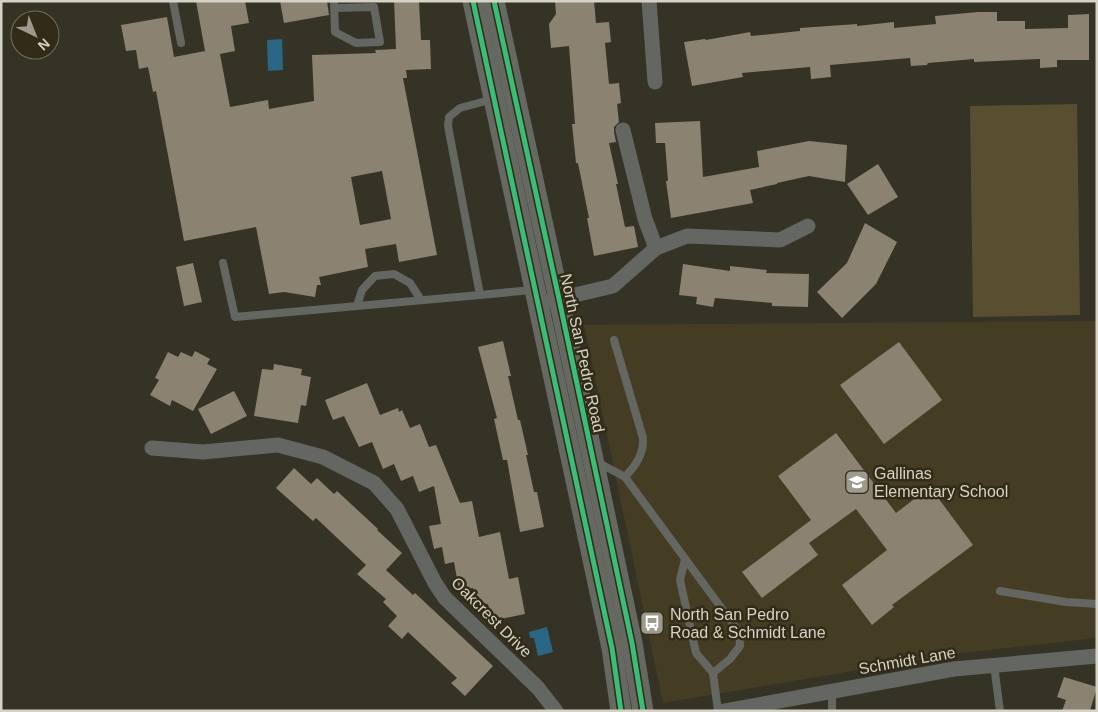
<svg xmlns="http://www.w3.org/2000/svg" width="1098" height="712" viewBox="0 0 1098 712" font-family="Arial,sans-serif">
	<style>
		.built { fill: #453d23 }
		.green { fill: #584f30 }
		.water { fill: #2b6784 }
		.building { fill: #8b8272; fill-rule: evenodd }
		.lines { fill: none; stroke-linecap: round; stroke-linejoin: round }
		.lane { stroke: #646662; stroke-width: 8 }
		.street { stroke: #646662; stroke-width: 15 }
		.secondary { stroke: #666862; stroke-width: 21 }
		.cycleway-casing { stroke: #312b17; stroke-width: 8 }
		.cycleway { stroke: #3abd76; stroke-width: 5 }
		.labels { text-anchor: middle; stroke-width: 5; stroke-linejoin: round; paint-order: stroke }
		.street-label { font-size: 16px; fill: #d6d3c6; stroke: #312b17 }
		.poi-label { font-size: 16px; fill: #d6d3c6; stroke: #312b17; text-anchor: start }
	</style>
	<rect width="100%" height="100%" fill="#353226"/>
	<!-- built -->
	<polygon class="built" points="1097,321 1097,638 953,654 663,703 584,325"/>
	<!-- green -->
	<polygon class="green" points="1077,104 1080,315 973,317 970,106"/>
	<!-- water -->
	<g class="water">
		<polygon points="282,39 283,70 268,71 267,40"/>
		<polygon points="547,627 553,652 538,656 534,638 530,638 529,632"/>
	</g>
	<!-- building -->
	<g class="building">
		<path d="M196 1H245L249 23 231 26 235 51 220 54 230 107 268 100 269 109 314 101 312 55 376 53 375 50 396 49 394 1H419L421 40H430L431 69 406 70 407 78H403L437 255 399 262 396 244 365 249 368 267 319 277 321 285H317L315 297 284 292 269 294 256 227 184 241 156 91 153 92 148 67 139 69 136 50 126 51 121 25 167 17 174 57 205 51ZM382 171 391 219 360 225 351 177Z"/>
		<polygon points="280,1 327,1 329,15 284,23"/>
		<polygon points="555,1 594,1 596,23 609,22 611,42 605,43 609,84 619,83 621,103 617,104 619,122 614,127 614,132 616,142 609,143 618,184 616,184 625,227 634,226 638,247 594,256 587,218 589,218 578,163 576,163 572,124 575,124 569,46 551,48 549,24 556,14"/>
		<polygon points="978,12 997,12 997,21 1025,21 1025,29 1068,28 1068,15 1089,14 1089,60 1057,60 1057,67 1040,68 1040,59 974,62 974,59 928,63 927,65 911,66 910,58 830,65 831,77 811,79 810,67 742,73 743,77 692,86 684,42 705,39 706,40 750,32 751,36 800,31 800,28 857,24 857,26 894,22 894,28 936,24 935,16"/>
		<polygon points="700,121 703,177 759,167 757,151 809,141 847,145 845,182 809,176 777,183 777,184 750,190 753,203 671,218 666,181 668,181 665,143 656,143 655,123"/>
		<polygon points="878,164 898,197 868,215 847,184"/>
		<polygon points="865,223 897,242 876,284 842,318 817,292 847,263"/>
		<polygon points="193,263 202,302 184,306 176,267"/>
		<polygon points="683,264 730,271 730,266 767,270 766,273 809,274 808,307 772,306 772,303 715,298 713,307 696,304 697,297 679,295"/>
		<polygon points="503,341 511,376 508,376 518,420 520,420 528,455 526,455 534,492 537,492 544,527 520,532 507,460 503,460 494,419 497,418 478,347"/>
		<polygon points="899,342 942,400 884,444 840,385"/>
		<polygon points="195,351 210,359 207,364 217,369 193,411 172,400 170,406 150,395 159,380 155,378 168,352 178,357 181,352 192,357"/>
		<polygon points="274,364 302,369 301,375 311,377 306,406 301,405 298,423 254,416 262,369 273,370"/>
		<polygon points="367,383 380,415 398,408 399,412 402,410 410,428 420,424 429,447 436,445 460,503 472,501 479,537 500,532 509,579 518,577 525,614 491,621 488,604 477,606 473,588 459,590 454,562 445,564 442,547 434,549 429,526 441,524 434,486 419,492 413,476 401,481 394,464 383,469 372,442 359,447 344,416 333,420 325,400"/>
		<polygon points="234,391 247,416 211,434 198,409"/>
		<polygon points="836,433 896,513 930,487 973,545 892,605 894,607 872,625 842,585 887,550 856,509 809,543 818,555 762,598 742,572 811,520 778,476"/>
		<polygon points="294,468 311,484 317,478 334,494 337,491 378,529 377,530 402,553 386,570 413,595 415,593 493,666 465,696 451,683 457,678 408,632 402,639 388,626 397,616 383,602 386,599 357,574 366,565 316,518 313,521 276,488"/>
		<polygon points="1064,677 1097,687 1090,711 1062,711 1066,700 1057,697"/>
	</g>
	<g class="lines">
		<!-- lane -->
		<g class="lane">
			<polyline points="173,1 181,43"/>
			<polyline points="334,1 335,32 356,43 380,42 374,7 334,8"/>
			<polyline points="493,99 460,108 449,117 448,126 480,295 532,290"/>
			<polyline points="223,263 235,317 480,295"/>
			<polyline points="357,306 362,290 375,276 394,274 410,283 421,300"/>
			<path d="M614 340 643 438C644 454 636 465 625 477"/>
			<polyline points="597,462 625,477 739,632 740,646 730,659 713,673 718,711"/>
			<polyline points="685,559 680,580 696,653 713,673"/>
			<polyline points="1000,591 1066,602 1097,604"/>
			<polyline points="994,665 1000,711"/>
			<polyline points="832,691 832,711"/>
		</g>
		<!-- street -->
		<g class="street">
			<polyline points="649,1 655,82"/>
			<polyline points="623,130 645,219 656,248"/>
			<polyline points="549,301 613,286 656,248 687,236 780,240 808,226"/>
			<polyline points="152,448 203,452 278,445 323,457 374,483 397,509 435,583 445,598 538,688 556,711"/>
			<polyline points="725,711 954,669 1097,656"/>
		</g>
		<!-- secondary -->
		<g class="secondary">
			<polyline points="473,1 612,648 621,711"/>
			<polyline points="494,1 559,299 632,643 643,711"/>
		</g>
		<!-- cycleway casing -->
		<g class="cycleway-casing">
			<g id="cycleway">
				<polyline points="473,1 612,648 621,711"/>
				<polyline points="494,1 559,299 632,643 643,711"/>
			</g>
		</g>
		<!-- cycleway -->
		<use href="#cycleway" class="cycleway"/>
	</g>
	<!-- icons -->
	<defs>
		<g id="school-square" transform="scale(1.25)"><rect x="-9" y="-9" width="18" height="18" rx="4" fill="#9e9b8e" stroke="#312b17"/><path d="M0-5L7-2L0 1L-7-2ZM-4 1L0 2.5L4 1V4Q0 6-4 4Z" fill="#fff"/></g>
		<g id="bus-square" transform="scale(1.25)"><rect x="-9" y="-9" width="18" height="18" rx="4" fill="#9e9b8e" stroke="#312b17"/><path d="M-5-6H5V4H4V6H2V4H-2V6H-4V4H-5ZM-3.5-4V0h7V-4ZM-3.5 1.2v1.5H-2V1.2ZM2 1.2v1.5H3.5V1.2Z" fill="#fff"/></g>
	</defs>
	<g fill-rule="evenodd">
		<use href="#school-square" x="857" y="482"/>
		<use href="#bus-square" x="652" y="623"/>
	</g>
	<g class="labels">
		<!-- street labels -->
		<g class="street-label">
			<text transform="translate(583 353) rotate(78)" y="6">North San Pedro Road</text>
			<text transform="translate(492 617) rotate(45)" y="6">Oakcrest Drive</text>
			<text transform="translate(907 660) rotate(-10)" y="6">Schmidt Lane</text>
		</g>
		<!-- poi labels -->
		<g class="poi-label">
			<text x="874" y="479">Gallinas<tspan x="874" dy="18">Elementary School</tspan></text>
			<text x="670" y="620">North San Pedro<tspan x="670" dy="18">Road &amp; Schmidt Lane</tspan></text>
		</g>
	</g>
	<!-- border -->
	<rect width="1098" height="712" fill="none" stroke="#d6d3c6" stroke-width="5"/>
	<!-- north arrow -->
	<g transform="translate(35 35) rotate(137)"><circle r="24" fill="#312b17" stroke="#736e5d"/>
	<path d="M0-4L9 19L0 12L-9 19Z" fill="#9e9b8e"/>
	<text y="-8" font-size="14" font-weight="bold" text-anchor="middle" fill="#d6d3c6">N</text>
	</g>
</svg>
